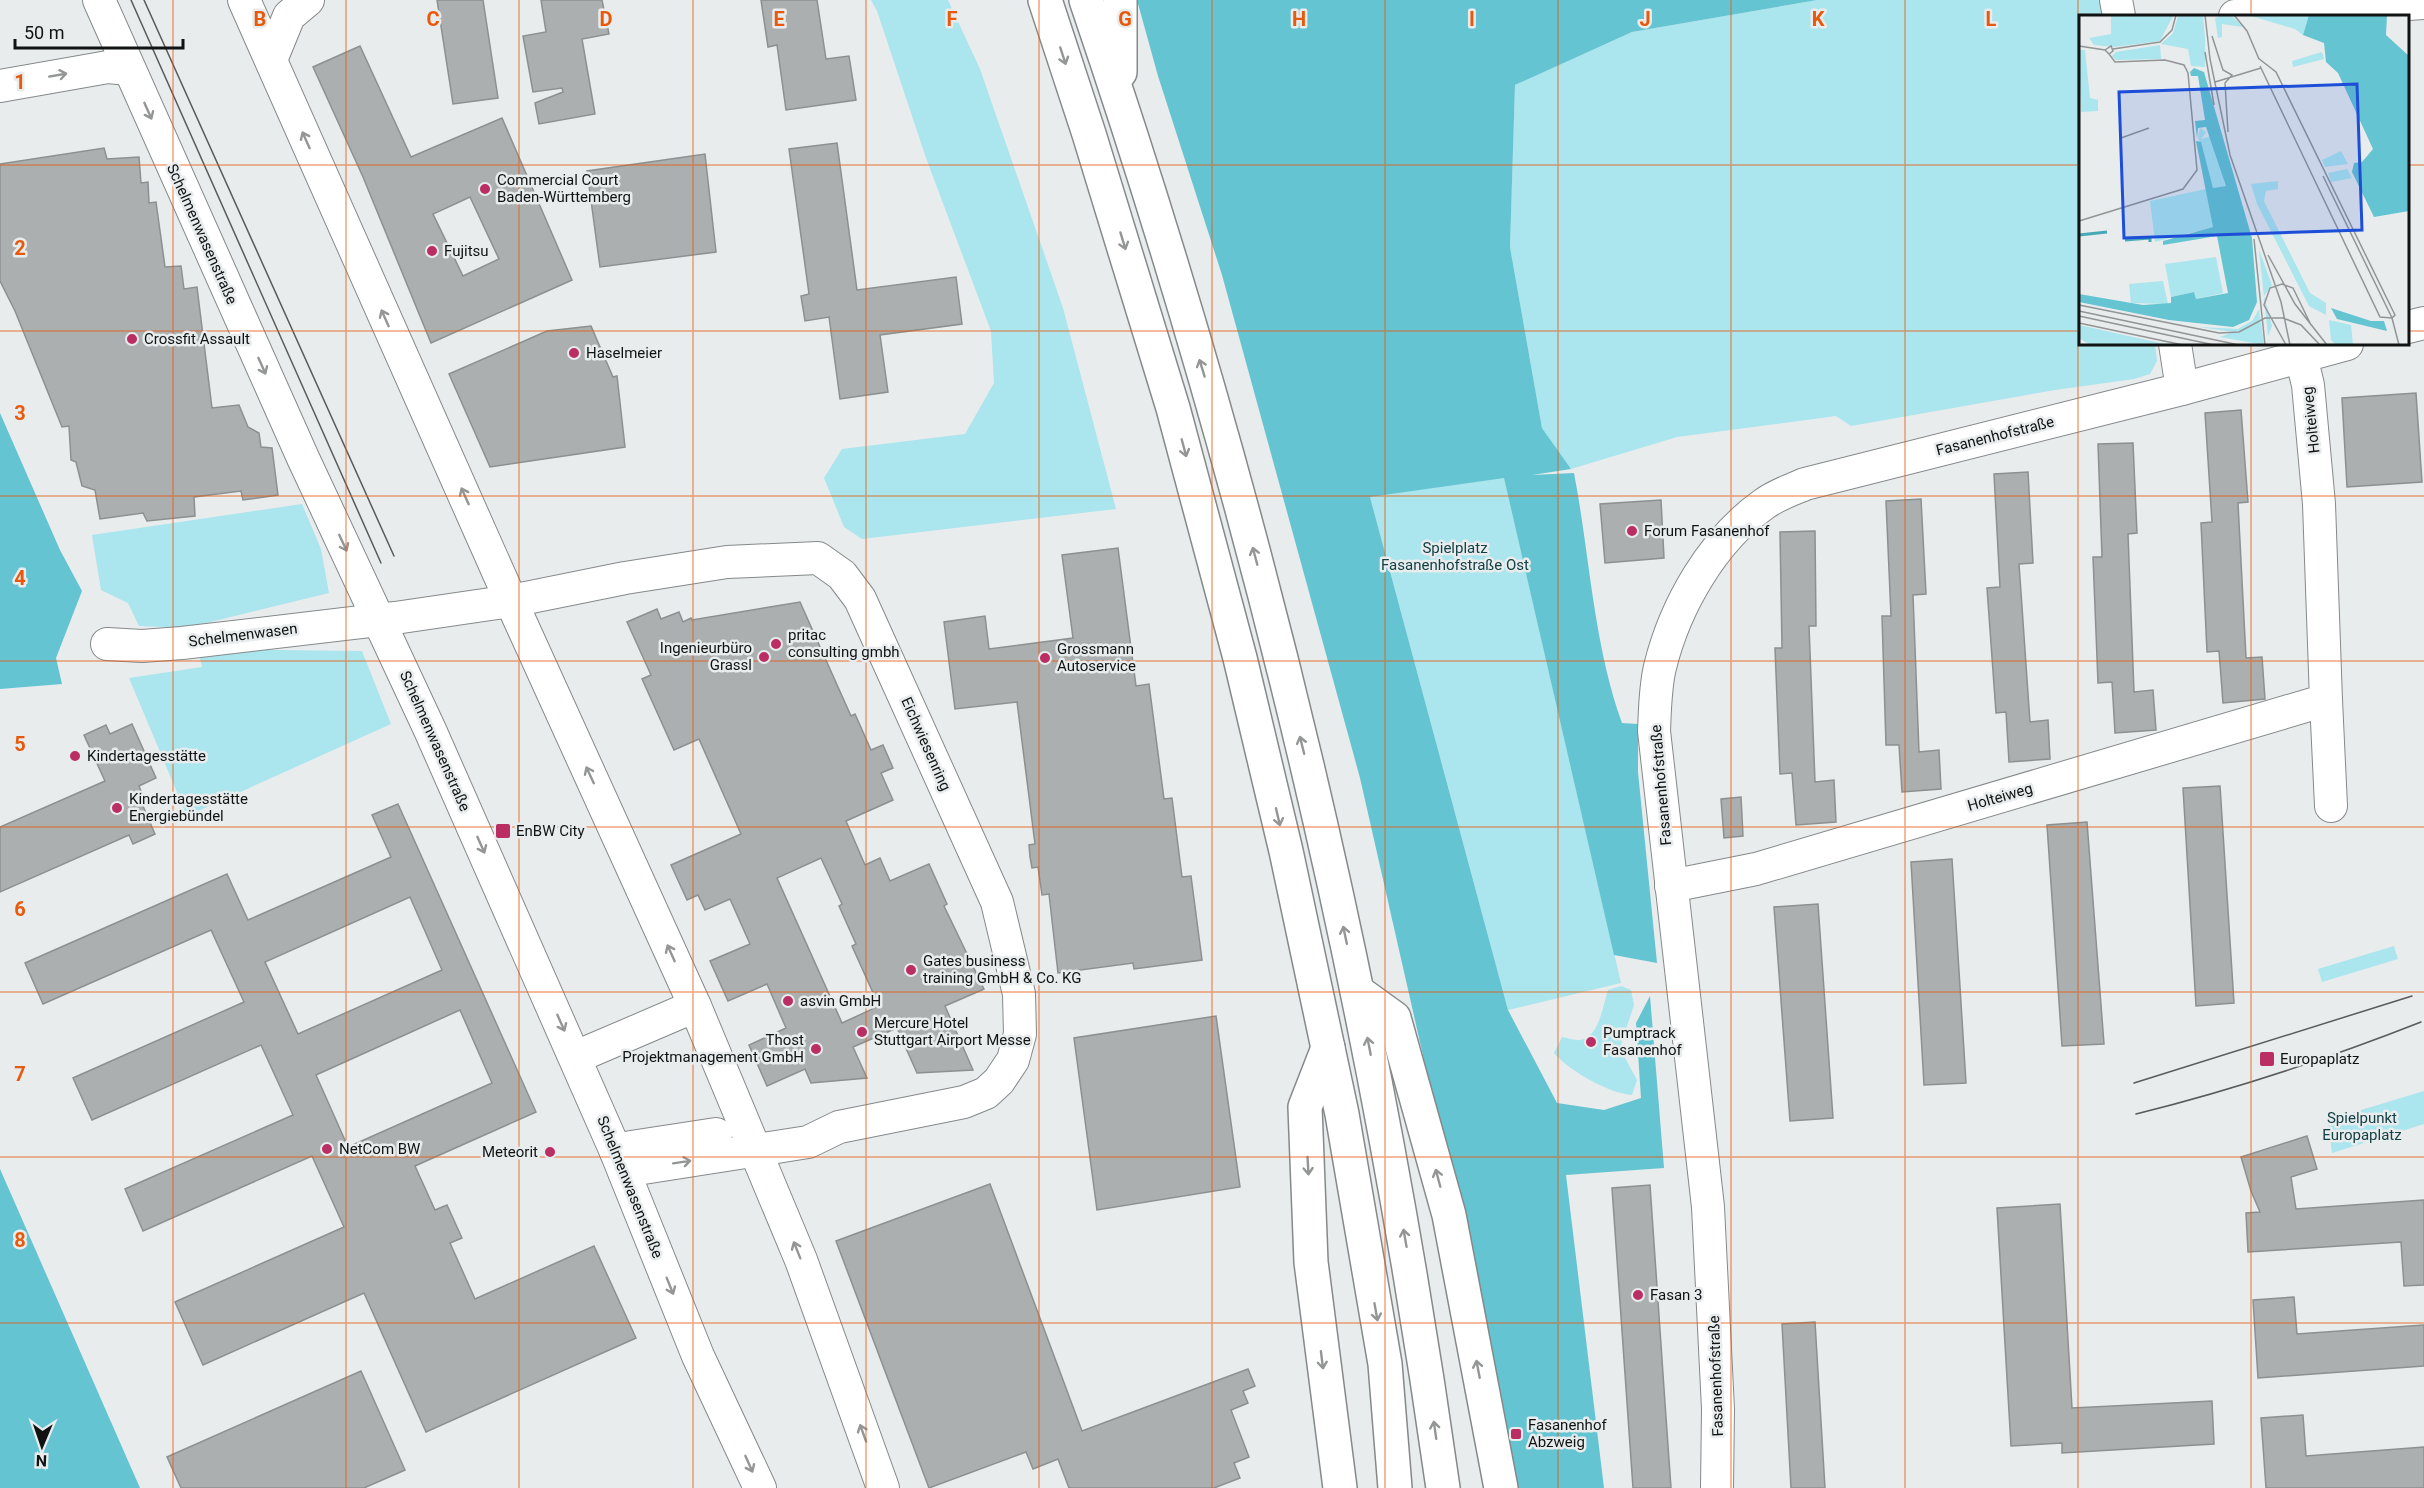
<svg xmlns="http://www.w3.org/2000/svg" width="2424" height="1488" viewBox="0 0 2424 1488" font-family="Roboto,sans-serif">
	<style>
		.green { fill: #abe5ed }
		.forest { fill: #65c4d1 }
		.building { fill: #abafaf; stroke: #8c9091; stroke-width: 1.5; fill-rule: evenodd }
		.lines { fill: none; stroke-linecap: round; stroke-linejoin: round }
		.minor-casing { stroke: #85898a; stroke-width: 34 }
		.highway-casing { stroke: #85898a; stroke-width: 36 }
		.minor { stroke: #fff; stroke-width: 32 }
		.highway { stroke: #fff; stroke-width: 33 }
		.tram { stroke: #585a5b; stroke-width: 1.5 }
		.oneway { stroke: #949595 }
		.grid { fill: none; stroke: #e8590c; stroke-width: 1.5; stroke-opacity: 0.55 }
		.poi-dot { fill: #ba2e64; stroke: #e8eced; stroke-width: 2 }
		.labels { text-anchor: middle; stroke-width: 5; stroke-linejoin: round; paint-order: stroke }
		.poi-label { font-size: 15px; fill: #111313; stroke: #e8eced; text-anchor: start }
		.street-label { font-size: 15px; fill: #111313; stroke: #e8eced }
		.park-label { font-size: 15px; fill: #134046; stroke: #e8eced }
		.inset-river { fill: none; stroke: #47a9b6; stroke-width: 3 }
		.inset-road { fill: none; stroke: #929596; stroke-width: 1.5 }
		.view { fill: #1d4ed8; fill-opacity: 0.15; stroke: #1d4ed8; stroke-width: 3 }
		.inset-edge { fill: none; stroke: #111313; stroke-width: 3 }
		.grid-label { font-size: 20px; text-anchor: middle; font-weight: bold; fill: #e8590c; stroke: #e8eced; stroke-width: 5; stroke-linejoin: round; paint-order: stroke }
	</style>
	<rect width="100%" height="100%" fill="#e8eced"/>
	<!-- green -->
	<g class="green">
		<polygon points="871,0 948,0 980,69 1063,308 1116,509 862,539 844,527 824,478 842,449 965,434 994,383 991,331 926,158 877,11"/>
		<polygon points="1817,0 2116,0 2119,16 2080,16 2080,344 2155,344 2157,361 2150,374 2134,379 2055,390 1851,426 1836,416 1677,437 1571,469 1542,428 1510,247 1515,85 1632,32"/>
		<polygon points="1504,477 1621,983 1508,1010 1370,497"/>
		<polygon points="302,504 321,549 329,593 186,628 139,626 128,603 101,590 92,535"/>
		<polygon points="198,649 362,651 391,724 187,816 129,678 202,667"/>
		<polygon points="2394,946 2398,959 2322,982 2318,969"/>
		<path d="M1621 986 1631 990 1634 1005 1621 1044 1624 1056 1637 1080 1632 1095C1608 1093 1570 1071 1554 1053L1562 1037C1568 1038 1576 1041 1581 1040 1600 1036 1603 1004 1608 990Z"/>
		<polygon points="2424,1091 2424,1124 2332,1153 2328,1120"/>
	</g>
	<!-- forest -->
	<g class="forest">
		<path d="M1137 0H1817L1632 32 1515 85 1510 247 1542 428 1571 469 1532 475 1574 473C1590 556 1593 642 1622 723L1638 724V772L1657 963 1614 955 1504 478 1370 497 1508 1010 1557 1103 1604 1110 1641 1098 1636 1023 1650 996 1664 1168 1566 1175 1604 1488H1515L1444 1148 1360 778 1222 275 1158 76Z"/>
		<polygon points="0,413 60,550 82,591 56,658 62,684 0,689"/>
		<polygon points="0,1169 140,1488 0,1488"/>
	</g>
	<!-- building -->
	<g class="building">
		<polygon points="437,0 483,0 498,98 453,104"/>
		<polygon points="541,0 602,0 609,34 582,39 595,114 539,124 535,103 563,92 562,88 533,92 523,36 546,32"/>
		<polygon points="761,0 817,0 826,59 849,56 856,100 786,110 777,45 768,47"/>
		<path d="M360 46 411 157 502 118 572 280 431 343 363 177 313 67ZM470 197 499 259 463 276 433 214Z"/>
		<polygon points="837,143 857,290 956,277 962,324 880,335 888,392 840,399 829,317 805,321 801,296 809,294 789,149"/>
		<polygon points="104,148 107,159 139,157 141,183 148,182 149,203 156,202 165,267 181,266 184,289 197,287 212,408 239,405 248,427 259,433 261,447 272,448 278,495 243,500 241,491 194,497 195,516 147,521 143,513 100,519 95,490 82,486 76,462 71,460 69,426 62,427 15,311 0,281 0,164"/>
		<polygon points="705,154 716,252 600,267 587,171"/>
		<polygon points="591,326 613,377 617,376 625,447 490,467 449,374 547,331"/>
		<polygon points="2416,393 2422,482 2347,487 2342,398"/>
		<polygon points="2241,410 2248,502 2238,503 2246,658 2262,657 2265,699 2223,703 2219,651 2207,652 2201,523 2212,522 2205,413"/>
		<polygon points="2133,443 2137,533 2128,534 2134,692 2153,690 2156,730 2115,733 2112,682 2098,683 2093,557 2102,557 2098,444"/>
		<polygon points="2028,472 2033,563 2019,564 2030,722 2048,720 2050,759 2009,762 2006,712 1996,713 1987,588 2000,587 1994,474"/>
		<polygon points="1921,499 1926,594 1913,595 1919,752 1939,750 1941,789 1902,792 1899,745 1886,745 1882,616 1891,616 1886,501"/>
		<polygon points="1661,500 1664,558 1605,563 1600,504"/>
		<polygon points="1815,531 1816,626 1809,626 1815,782 1834,780 1836,822 1796,825 1792,773 1780,774 1775,648 1782,648 1780,532"/>
		<polygon points="1118,548 1136,686 1149,684 1164,799 1172,798 1182,877 1191,876 1202,960 1134,969 1133,963 1058,973 1049,894 1042,895 1038,867 1032,868 1030,857 1029,845 1035,844 1017,702 955,709 944,622 985,616 989,649 1073,638 1062,555"/>
		<path d="M800 602 851 716 855 714 871 750 883 745 893 768 881 773 893 800 846 821 865 865 880 858 890 881 929 864 947 904 944 906 984 989 945 1006 973 1070 917 1073 897 1028 853 1047 867 1078 811 1083 805 1069 767 1086 749 1045 786 1028 767 984 728 1001 710 961 750 944 730 899 705 910 698 895 687 900 671 865 741 834 699 739 674 750 642 679 651 675 627 622 657 609 661 619 679 612 683 622 691 618 692 620ZM821 858 842 904 839 906 856 944 852 946 879 1006 842 1023 777 878Z"/>
		<polygon points="132,724 156,778 139,786 146,804 143,806 155,834 133,844 129,835 0,892 0,827 105,781 84,735 106,725 110,734"/>
		<polygon points="2220,786 2234,1003 2196,1006 2183,788"/>
		<polygon points="1741,797 1743,836 1724,838 1721,799"/>
		<path d="M398 804 536 1112 415 1166 435 1210 447 1205 462 1238 450 1243 475 1299 594 1246 636 1338 426 1432 364 1293 203 1365 175 1302 344 1227 312 1156 143 1231 125 1189 293 1115 261 1045 92 1120 73 1078 244 1002 211 930 43 1004 25 963 227 874 248 920 391 857 372 815ZM410 897 442 970 298 1034 265 962ZM460 1010 492 1083 348 1147 316 1075Z"/>
		<polygon points="2087,822 2104,1044 2062,1046 2047,825"/>
		<polygon points="1952,859 1966,1083 1924,1085 1911,862"/>
		<polygon points="1818,904 1833,1118 1790,1121 1774,907"/>
		<polygon points="1216,1016 1240,1187 1097,1210 1074,1038"/>
		<polygon points="2307,1136 2317,1169 2291,1177 2296,1209 2424,1200 2424,1285 2404,1286 2401,1242 2248,1252 2246,1213 2260,1212 2251,1191 2241,1157"/>
		<polygon points="990,1184 1082,1431 1248,1369 1255,1386 1243,1391 1248,1403 1231,1410 1249,1457 1234,1463 1240,1478 1214,1488 1069,1488 1058,1459 1033,1469 1026,1452 929,1488 836,1241"/>
		<polygon points="1650,1185 1665,1403 1671,1488 1633,1488 1612,1188"/>
		<polygon points="2060,1204 2072,1408 2212,1401 2214,1444 2062,1453 2062,1443 2011,1446 1997,1208"/>
		<polygon points="2294,1297 2297,1334 2424,1325 2424,1366 2258,1378 2253,1300"/>
		<polygon points="1815,1322 1825,1488 1791,1488 1782,1324"/>
		<polygon points="361,1371 405,1470 364,1488 181,1488 167,1457"/>
		<polygon points="2303,1415 2306,1456 2424,1447 2424,1488 2266,1488 2261,1418"/>
	</g>
	<g class="lines">
		<!-- minor casing -->
		<g class="minor-casing">
			<g id="minor">
				<polyline points="99,0 303,458 430,730 616,1152 698,1356 760,1488"/>
				<polyline points="244,0 511,601 695,1006 801,1260 883,1488"/>
				<polyline points="2116,0 2119,16"/>
				<polyline points="2235,16 2424,3"/>
				<polyline points="271,60 289,16 308,0"/>
				<polyline points="0,86 108,67 129,69"/>
				<polyline points="2408,327 2424,323"/>
				<polyline points="2175,344 2182,389"/>
				<polyline points="107,644 142,646 182,643 395,618 511,601 625,578 727,562 818,558 842,575 860,599 997,902 1019,994 1020,1034 1013,1060 999,1081 986,1093 964,1102 839,1127 808,1142 624,1171"/>
				<polyline points="2326,700 2331,806"/>
				<polyline points="1671,886 1756,869 2326,700 2319,504 2308,385 2301,356"/>
				<polyline points="576,1057 695,1006"/>
				<polyline points="616,1152 631,1147 716,1134"/>
				<path d="M1717 1488 1718 1409 1708 1207 1654 731C1655 710 1655 688 1660 667 1675 606 1712 541 1764 504 1776 495 1791 490 1805 484L2182 389 2347 344"/>
			</g>
		</g>
		<!-- highway casing -->
		<g class="highway-casing">
			<g id="highway">
				<polyline points="1045,0 1089,134 1173,408 1240,658 1286,851 1342,1114 1385,1364 1395,1488"/>
				<path d="M1086 0C1251 483 1372 982 1443 1488"/>
				<polyline points="1120,72 1120,0"/>
				<polyline points="1358,992 1394,1018 1449,1215 1501,1488"/>
				<polyline points="1328,1048 1305,1107 1311,1262 1340,1488"/>
			</g>
		</g>
		<!-- minor -->
		<use href="#minor" class="minor"/>
		<!-- highway -->
		<use href="#highway" class="highway"/>
		<!-- tram -->
		<g class="tram">
			<polyline points="131,0 381,563"/>
			<polyline points="144,0 394,556"/>
			<polyline points="2134,1083 2412,996"/>
			<path d="M2136 1114C2233 1090 2327 1059 2421 1022"/>
		</g>
	</g>
	<!-- one-way arrows -->
	<defs><path id="oneway-shaft" d="M-6 0H5M1.5-3L5.5 0L1.5 3" fill="none" stroke-width="1.6" stroke-linecap="round" stroke-linejoin="round" transform="scale(1.5)"/></defs>
	<g class="oneway">
		<use href="#oneway-shaft" transform="translate(1063 56) rotate(72)"/>
		<use href="#oneway-shaft" transform="translate(58 75) rotate(-10)"/>
		<use href="#oneway-shaft" transform="translate(148 111) rotate(66)"/>
		<use href="#oneway-shaft" transform="translate(306 140) rotate(-114)"/>
		<use href="#oneway-shaft" transform="translate(1123 241) rotate(73)"/>
		<use href="#oneway-shaft" transform="translate(385 318) rotate(-114)"/>
		<use href="#oneway-shaft" transform="translate(262 366) rotate(66)"/>
		<use href="#oneway-shaft" transform="translate(1202 368) rotate(-107)"/>
		<use href="#oneway-shaft" transform="translate(1184 448) rotate(75)"/>
		<use href="#oneway-shaft" transform="translate(465 496) rotate(-114)"/>
		<use href="#oneway-shaft" transform="translate(343 543) rotate(65)"/>
		<use href="#oneway-shaft" transform="translate(1255 556) rotate(-105)"/>
		<use href="#oneway-shaft" transform="translate(1302 745) rotate(-104)"/>
		<use href="#oneway-shaft" transform="translate(590 775) rotate(-115)"/>
		<use href="#oneway-shaft" transform="translate(1278 817) rotate(77)"/>
		<use href="#oneway-shaft" transform="translate(481 845) rotate(66)"/>
		<use href="#oneway-shaft" transform="translate(1345 935) rotate(-102)"/>
		<use href="#oneway-shaft" transform="translate(671 953) rotate(-114)"/>
		<use href="#oneway-shaft" transform="translate(561 1023) rotate(66)"/>
		<use href="#oneway-shaft" transform="translate(1369 1046) rotate(-101)"/>
		<use href="#oneway-shaft" transform="translate(682 1162) rotate(-9)"/>
		<use href="#oneway-shaft" transform="translate(1308 1166) rotate(87)"/>
		<use href="#oneway-shaft" transform="translate(1438 1178) rotate(-105)"/>
		<use href="#oneway-shaft" transform="translate(1405 1238) rotate(-100)"/>
		<use href="#oneway-shaft" transform="translate(797 1250) rotate(-112)"/>
		<use href="#oneway-shaft" transform="translate(670 1286) rotate(68)"/>
		<use href="#oneway-shaft" transform="translate(1376 1312) rotate(80)"/>
		<use href="#oneway-shaft" transform="translate(1322 1360) rotate(83)"/>
		<use href="#oneway-shaft" transform="translate(1478 1369) rotate(-101)"/>
		<use href="#oneway-shaft" transform="translate(1435 1430) rotate(-98)"/>
		<use href="#oneway-shaft" transform="translate(863 1433) rotate(-110)"/>
		<use href="#oneway-shaft" transform="translate(749 1464) rotate(66)"/>
	</g>
	<!-- grid -->
	<path class="grid" d="M173 0V1488M346 0V1488M519 0V1488M693 0V1488M866 0V1488M1039 0V1488M1212 0V1488M1385 0V1488M1558 0V1488M1731 0V1488M1905 0V1488M2078 0V1488M2251 0V16M0 165H2080M2408 165H2424M0 331H2080M2408 331H2424M2251 344V1488M0 496H2424M0 661H2424M0 827H2424M0 992H2424M0 1157H2424M0 1323H2424"/>
	<!-- markers -->
	<g class="poi-dot">
		<circle cx="485" cy="189" r="6"/>
		<circle cx="432" cy="251" r="6"/>
		<circle cx="132" cy="339" r="6"/>
		<circle cx="574" cy="353" r="6"/>
		<circle cx="1632" cy="531" r="6"/>
		<circle cx="776" cy="644" r="6"/>
		<circle cx="764" cy="657" r="6"/>
		<circle cx="1045" cy="658" r="6"/>
		<circle cx="75" cy="756" r="6"/>
		<circle cx="117" cy="808" r="6"/>
		<rect x="495" y="823" width="16" height="16" rx="3"/>
		<circle cx="911" cy="970" r="6"/>
		<circle cx="788" cy="1001" r="6"/>
		<circle cx="862" cy="1032" r="6"/>
		<circle cx="1591" cy="1042" r="6"/>
		<circle cx="816" cy="1049" r="6"/>
		<rect x="2259" y="1051" width="16" height="16" rx="3"/>
		<circle cx="327" cy="1149" r="6"/>
		<circle cx="550" cy="1152" r="6"/>
		<circle cx="1638" cy="1295" r="6"/>
		<rect x="1510" y="1428" width="12" height="12" rx="3"/>
	</g>
	<g class="labels">
		<!-- poi labels -->
		<g class="poi-label">
			<text x="497" y="185">Commercial Court<tspan x="497" dy="17">Baden-Württemberg</tspan></text>
			<text x="444" y="256">Fujitsu</text>
			<text x="144" y="344">Crossfit Assault</text>
			<text x="586" y="358">Haselmeier</text>
			<text x="1644" y="536">Forum Fasanenhof</text>
			<text x="788" y="640">pritac<tspan x="788" dy="17">consulting gmbh</tspan></text>
			<text x="752" y="653" text-anchor="end">Ingenieurbüro<tspan x="752" dy="17">Grassl</tspan></text>
			<text x="1057" y="654">Grossmann<tspan x="1057" dy="17">Autoservice</tspan></text>
			<text x="87" y="761">Kindertagesstätte</text>
			<text x="129" y="804">Kindertagesstätte<tspan x="129" dy="17">Energiebündel</tspan></text>
			<text x="516" y="836">EnBW City</text>
			<text x="923" y="966">Gates business<tspan x="923" dy="17">training GmbH &amp; Co. KG</tspan></text>
			<text x="800" y="1006">asvin GmbH</text>
			<text x="874" y="1028">Mercure Hotel<tspan x="874" dy="17">Stuttgart Airport Messe</tspan></text>
			<text x="1603" y="1038">Pumptrack<tspan x="1603" dy="17">Fasanenhof</tspan></text>
			<text x="804" y="1045" text-anchor="end">Thost<tspan x="804" dy="17">Projektmanagement GmbH</tspan></text>
			<text x="2280" y="1064">Europaplatz</text>
			<text x="339" y="1154">NetCom BW</text>
			<text x="538" y="1157" text-anchor="end">Meteorit</text>
			<text x="1650" y="1300">Fasan 3</text>
			<text x="1528" y="1430">Fasanenhof<tspan x="1528" dy="17">Abzweig</tspan></text>
		</g>
		<!-- street labels -->
		<g class="street-label">
			<text transform="translate(202 234) rotate(66)" y="5">Schelmenwasenstraße</text>
			<text transform="translate(2311 420) rotate(-96)" y="5">Holteiweg</text>
			<text transform="translate(1995 436) rotate(-14)" y="5">Fasanenhofstraße</text>
			<text transform="translate(243 635) rotate(-7)" y="5">Schelmenwasen</text>
			<text transform="translate(435 741) rotate(66)" y="5">Schelmenwasenstraße</text>
			<text transform="translate(926 744) rotate(66)" y="5">Eichwiesenring</text>
			<text transform="translate(1661 785) rotate(-95)" y="5">Fasanenhofstraße</text>
			<text transform="translate(2000 797) rotate(-16)" y="5">Holteiweg</text>
			<text transform="translate(630 1187) rotate(68)" y="5">Schelmenwasenstraße</text>
			<text transform="translate(1716 1376) rotate(-92)" y="5">Fasanenhofstraße</text>
		</g>
		<!-- park labels -->
		<g class="park-label">
			<text x="1455" y="553">Spielplatz<tspan x="1455" dy="17">Fasanenhofstraße Ost</tspan></text>
			<text x="2362" y="1123">Spielpunkt<tspan x="2362" dy="17">Europaplatz</tspan></text>
		</g>
	</g>
	<!-- overview -->
	<g transform="translate(2079 15)">
		<rect width="330" height="330" fill="#e8eced"/>
		<path d="M32 0H86L94 1 81 26 35 32 15 30 10 23 32 19ZM124 0 126 24V52L112 51 109 34 82 29 94 18 99 1ZM142 0H152L164 12 143 9V22L139 23 136 3ZM169 0H230L224 20 216 14ZM81 30 82 44 37 45 33 41 37 37ZM0 35H6L11 83 19 85V96L2 97ZM243 37 245 44 214 52 213 46ZM121 113 127 117 122 124 132 121 147 171 134 173 119 122ZM262 136 269 149 246 152 243 145ZM268 154 273 163 252 167 249 158ZM199 166V174L187 176 185 186 231 278 247 288V300L230 291 178 189 172 169ZM127 174 134 212 76 227 71 186ZM180 235 193 270 185 281 193 311 189 321ZM137 242 144 278 117 284 115 277 92 282 86 249ZM84 266 89 289 52 288 50 269ZM180 294 185 330 141 322 154 317 120 312 159 314 174 305ZM250 305 272 310 274 330H257L252 325ZM0 310 90 330H11L0 323Z" fill="#abe5ed"/>
		<path d="M230 0H308L307 20 330 41V196L295 202 273 157 275 148 283 147 294 134 259 58 247 47 245 28 224 20ZM115 53 125 57 173 223 178 287 170 305 154 312 90 305 0 287V279L64 290 92 288V282L115 277 117 284 149 278 138 221 84 230V226L134 212 117 126 122 127 134 173 147 171 127 112 119 113 118 123 116 106 126 105 119 61H112L111 57ZM252 293 292 306H305L308 316 258 304Z" fill="#65c4d1"/>
		<path class="inset-river" d="M0 220 28 217M46 225 71 223V227"/>
		<path class="inset-road" d="M126 0 131 44 151 140 202 287 211 330M155 0 168 16 180 44M133 21 144 55 153 60 146 68 149 117M0 31 26 35 30 39 34 36 32 31 26 35M34 34 81 27 93 15 97 0M126 37 135 90M179 43 197 57 316 300 313 303 301 302 181 51M136 67 182 53M42 123 70 113M244 161 313 303 320 330M0 206 104 174 118 155 109 58 105 50 86 45 36 47 30 39M175 224 186 330M189 240 216 289 248 330M0 290 140 318 160 317 186 303H204L222 310 241 330M0 296 160 330M0 301 135 330M0 308 104 330M207 330 185 290 191 273 203 269 214 273 232 310"/>
		<path class="view" d="M278 69 283 215 45 223 40 77Z"/>
		<rect width="330" height="330" class="inset-edge"/>
	</g>
	<g class="grid-label">
		<text x="260" y="26">B</text>
		<text x="433" y="26">C</text>
		<text x="606" y="26">D</text>
		<text x="779" y="26">E</text>
		<text x="952" y="26">F</text>
		<text x="1125" y="26">G</text>
		<text x="1299" y="26">H</text>
		<text x="1472" y="26">I</text>
		<text x="1645" y="26">J</text>
		<text x="1818" y="26">K</text>
		<text x="1991" y="26">L</text>
		<text x="20" y="89">1</text>
		<text x="20" y="255">2</text>
		<text x="20" y="420">3</text>
		<text x="20" y="585">4</text>
		<text x="20" y="751">5</text>
		<text x="20" y="916">6</text>
		<text x="20" y="1081">7</text>
		<text x="20" y="1247">8</text>
	</g>
	<!-- north arrow -->
	<g transform="translate(42 1446) rotate(182)" stroke="#e8eced" stroke-width="4.5" paint-order="stroke">
	<path d="M0-4.5L10 22L0 15L-10 22Z" fill="#111313"/>
	<text y="-9" font-size="16" font-weight="bold" text-anchor="middle" fill="#111313">N</text>
	</g>
	<!-- scale -->
	<path d="M15 39v9h168v-9" fill="none" stroke="#111313" stroke-width="3"/>
	<text x="24" y="39" font-size="18" fill="#111313" stroke="#e8eced" stroke-width="4.5" paint-order="stroke">50 m</text>
</svg>
